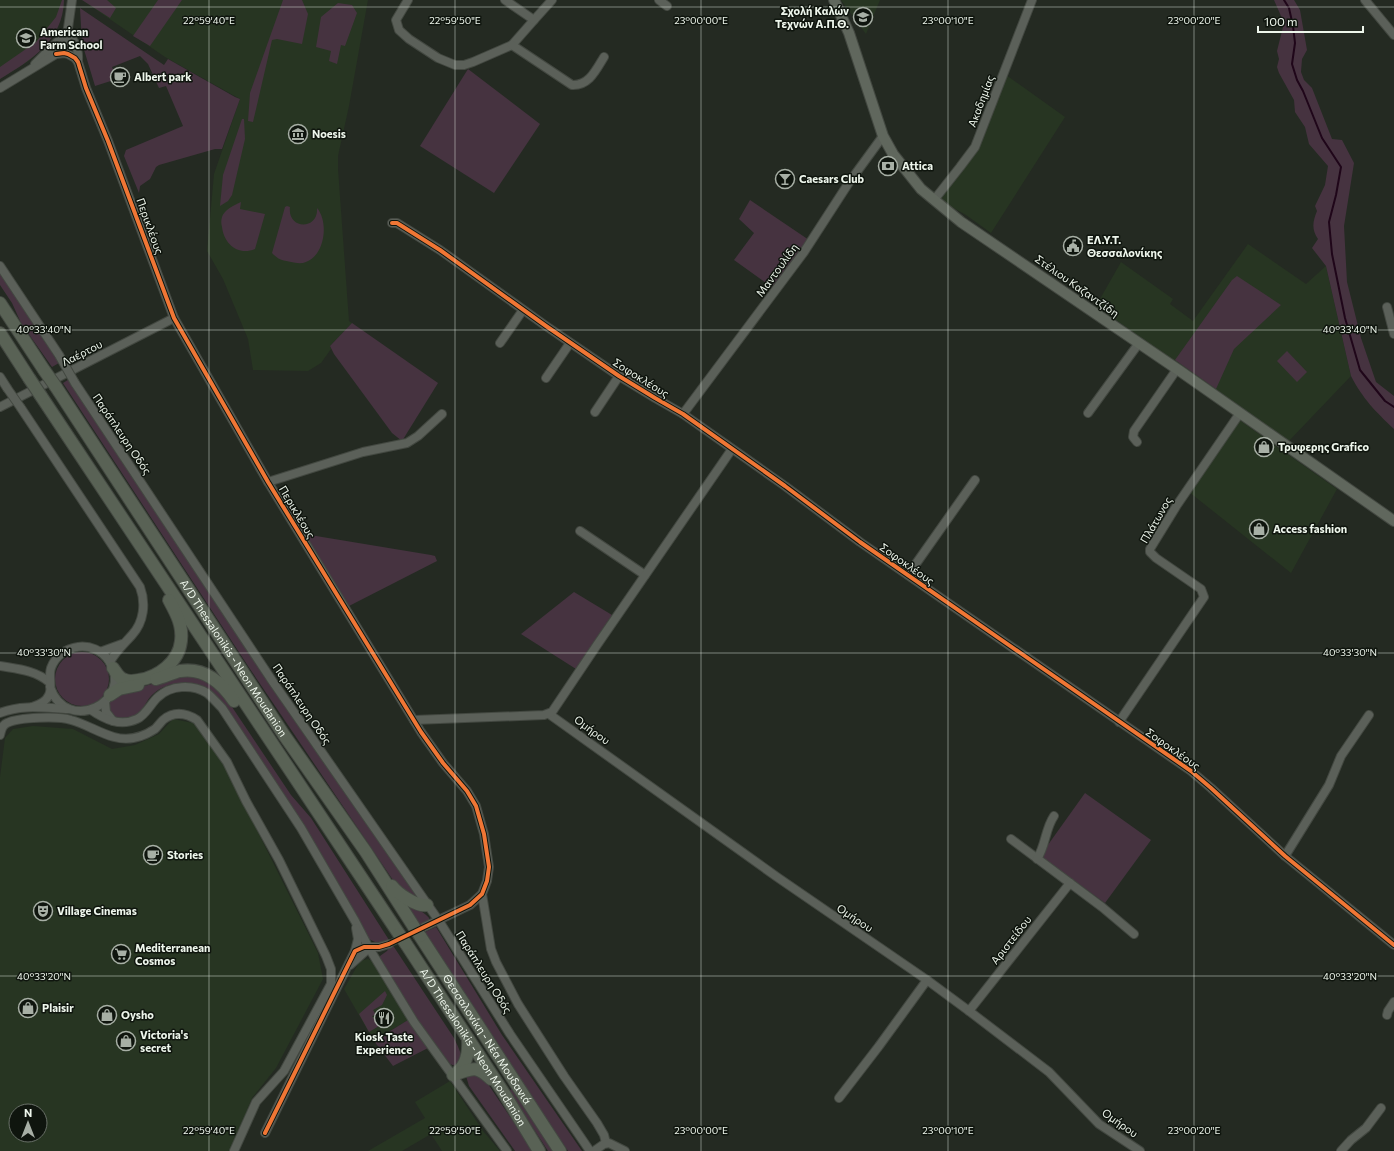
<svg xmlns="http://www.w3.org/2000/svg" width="1394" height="1151" viewBox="0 0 1394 1151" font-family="Commissioner,sans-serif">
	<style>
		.built { fill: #273522; fill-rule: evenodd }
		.green { fill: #463340 }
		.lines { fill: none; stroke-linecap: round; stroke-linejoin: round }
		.stream { stroke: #1f0619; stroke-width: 2 }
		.minor-tunnel { stroke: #424940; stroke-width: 8; stroke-dasharray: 8 4; stroke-linecap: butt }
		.minor-casing { stroke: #434841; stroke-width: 10 }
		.major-casing { stroke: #434841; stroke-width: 12 }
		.highway-casing { stroke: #434841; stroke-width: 14 }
		.minor { stroke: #5b6059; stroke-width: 8 }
		.major { stroke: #60675d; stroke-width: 10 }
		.highway { stroke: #596255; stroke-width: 12 }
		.minor-bridge-casing { stroke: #434841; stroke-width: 10; stroke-linecap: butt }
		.highway-bridge-casing { stroke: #434841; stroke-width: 14; stroke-linecap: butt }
		.minor-bridge { stroke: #5b6059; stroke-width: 8 }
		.highway-bridge { stroke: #596255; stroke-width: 12 }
		.cycleway-casing { stroke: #0f150e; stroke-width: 6 }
		.cycleway { stroke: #f07635; stroke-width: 4 }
		.ticks { fill: none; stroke: #eef6ec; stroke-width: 1; stroke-opacity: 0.45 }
		.labels { text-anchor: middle; stroke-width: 3; stroke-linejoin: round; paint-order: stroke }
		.poi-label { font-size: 11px; font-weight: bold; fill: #eef6ec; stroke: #0f150e; text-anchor: start }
		.street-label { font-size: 11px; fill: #eef6ec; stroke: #0f150e }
		.ticks-label { font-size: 10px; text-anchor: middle; fill: #eef6ec; stroke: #0f150e; stroke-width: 3; stroke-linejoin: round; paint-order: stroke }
	</style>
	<rect width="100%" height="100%" fill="#242a22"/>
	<!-- built -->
	<g class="built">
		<polygon points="0,0 64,0 64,7 59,23 49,42 30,60 0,79"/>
		<polygon points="82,0 166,0 176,8 182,0 368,0 349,106 338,156 338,169 349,321 352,323 330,346 331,349 321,363 308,371 253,370 248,339 223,279 207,251 214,174 240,99 165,57"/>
		<polygon points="841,0 880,0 866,34"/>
		<polygon points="1006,75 1065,117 991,233 966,215 939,200 979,146"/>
		<polygon points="1248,244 1306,284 1326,266 1351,376 1288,442 1096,306 1121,262 1173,299 1170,304 1193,321"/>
		<polygon points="1238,419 1337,489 1291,573 1189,492"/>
		<path d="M173 719 193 723 221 758 318 953 323 979 276 1068 252 1098 230 1151H0V777L5 738 13 729 33 726 73 729 112 749 135 745 159 734ZM16 1111H40V1135H16Z"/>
		<polygon points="368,959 374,962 408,1020 374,1041 344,989 360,961"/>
		<polygon points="450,1081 483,1131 500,1151 442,1151 431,1134 402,1151 368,1151 425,1118 415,1102"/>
	</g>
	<!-- green -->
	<g class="green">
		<path d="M62 0H64C63 41 31 60 0 79V67L36 42 56 17Z"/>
		<polygon points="82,0 107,0 116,8 110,18"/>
		<polygon points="158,0 182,0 150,46 133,36"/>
		<polygon points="283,0 302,0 308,14 302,44 277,39 272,40 253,122 248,121 250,93"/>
		<path d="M1274 0H1294L1300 10 1307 50 1302 59 1301 72 1304 80 1312 88 1332 139 1342 140 1354 163 1344 226 1347 282 1361 338 1376 382 1394 396V429C1375 411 1363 399 1351 376L1326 266 1312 248 1318 239C1311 229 1313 221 1317 211L1315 206 1325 185 1328 166 1309 144 1305 127 1295 112 1294 100 1279 73 1277 67 1279 59 1277 51 1284 23Z"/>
		<polygon points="338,3 352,5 357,13 345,46 341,45 337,64 329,61 331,51 316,47 321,17"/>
		<polygon points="80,8 164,65 168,59 235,97 240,99 222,149 215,149 159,165 156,167 150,179 140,186 139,193 124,156 126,150 183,126 166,86 159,88 148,64 140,56 112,67 117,79 95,86 82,43"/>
		<polygon points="468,69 540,124 494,193 420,146"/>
		<polygon points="242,119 244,119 245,139 232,195 228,201 220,206 223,175"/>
		<polygon points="750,200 809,240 773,288 734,260 754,233 739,219"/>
		<path d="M241 202 240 209 265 214 255 249C238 256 224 244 222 227 221 224 221 220 222 217 224 210 234 205 241 202Z"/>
		<path d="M287 206 290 207C287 230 319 230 317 208 329 222 325 255 306 262 301 264 296 263 291 262 281 260 279 260 272 253L285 207Z"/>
		<polygon points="0,271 59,363 52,367 21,323 12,303 0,285"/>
		<polygon points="1237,276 1281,305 1234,349 1216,389 1175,360 1232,280"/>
		<polygon points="352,323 438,383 402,441 392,433 334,354 330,346"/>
		<polygon points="1287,351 1307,372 1297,382 1277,361"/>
		<polygon points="71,378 420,900 399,889 250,669 63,383"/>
		<polygon points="304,534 431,555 435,556 437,561 349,606"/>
		<polygon points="574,592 612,615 576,669 521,634"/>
		<circle cx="82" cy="679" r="27"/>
		<path d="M185 676C203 678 214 684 226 698L291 795 311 818 320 832 389 940C381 943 377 944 369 939L330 870 277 784 223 703C218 697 213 692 207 689 189 680 166 681 152 695 146 701 144 709 137 715 131 719 117 722 112 715 109 712 109 707 108 703L115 695 165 680Z"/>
		<polygon points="1085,793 1151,840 1105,903 1040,856"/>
		<path d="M404 905C412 905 427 913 430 920L418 928Z"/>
		<polygon points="436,927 502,1035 582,1151 568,1151 524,1087 423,933"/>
		<path d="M392 944 454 1038C458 1047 464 1056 460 1066H455L450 1064 418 1020 379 960 380 956 387 951Z"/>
		<polygon points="385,991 387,995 382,1005 373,1010 376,1015 372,1016 379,1026 369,1032 359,1014"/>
		<polygon points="408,1020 428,1048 393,1066 374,1041"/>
		<polygon points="470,1071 484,1078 533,1151 515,1151 469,1086 466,1076"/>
		<polygon points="512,1089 553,1151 548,1151 509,1091"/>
	</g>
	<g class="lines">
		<!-- stream -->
		<polyline class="stream" points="1284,0 1289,8 1293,26 1295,43 1292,64 1297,80 1303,91 1322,138 1341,167 1336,195 1329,222 1332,254 1345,318 1360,370 1385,401 1394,407"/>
		<!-- minor-tunnel -->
		<polyline class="minor-tunnel" points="389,944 420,929"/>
		<!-- minor casing -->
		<g class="minor-casing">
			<g id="minor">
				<polyline points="408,0 396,20 399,30 409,39 438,58 455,65 464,65 473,62 512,45 534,20"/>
				<polyline points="505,0 534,20 552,0"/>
				<polyline points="659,0 667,6"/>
				<polyline points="1365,0 1394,35"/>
				<path d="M67 32C75 41 79 49 78 62"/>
				<path d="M512 45 572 85C589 86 596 70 604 57"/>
				<polyline points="56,54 64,53 68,54 75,58 78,62 86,88 108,141 174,318 268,482 421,732 443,763 467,791 476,806 484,834 489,867 487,881 482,894 470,905 424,927"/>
				<polyline points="35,64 67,32"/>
				<polyline points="0,88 56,54 66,42 72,0"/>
				<polyline points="934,200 960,167 975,147 1032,0"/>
				<polyline points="392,223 397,223 440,250 546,326 619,376 655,398 683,414 785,486 860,542 1191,771 1211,788 1285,856 1394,945"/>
				<polyline points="0,266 59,355"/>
				<polyline points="1387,307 1394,334"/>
				<polyline points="500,343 523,310"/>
				<polyline points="0,377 7,388"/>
				<polyline points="546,378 570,343"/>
				<polyline points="75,383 273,682 439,921 510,1034 590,1151"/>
				<polyline points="0,407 174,318"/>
				<path d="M21 408 140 587C146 603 144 622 132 635 124 644 115 652 110 662"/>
				<polyline points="595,412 619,376"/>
				<polyline points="1088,413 1139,343"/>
				<polyline points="683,414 804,252 848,184 883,136"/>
				<polyline points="1137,442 1133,437 1134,431 1177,369"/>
				<polyline points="268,482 363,452 407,443 418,436 442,414"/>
				<polyline points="580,531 645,575"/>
				<polyline points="908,575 975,480"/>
				<polyline points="100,652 122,644"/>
				<path d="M0 666C17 669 35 670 49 682"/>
				<polyline points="105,702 106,712 113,721"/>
				<path d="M32 707C39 705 46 702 49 695 53 687 48 677 51 668 60 643 95 639 109 661 135 701 67 736 50 687"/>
				<path d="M91 710C104 719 120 727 137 719 146 715 151 703 158 697 171 685 192 684 207 693 212 697 217 703 222 708L301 828 355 921 369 948 414 1022 507 1151"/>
				<path d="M0 713C21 704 46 708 68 709"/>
				<polyline points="549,714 777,877 927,980 969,1011 1049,1072 1099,1124 1140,1151"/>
				<polyline points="414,720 544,715 552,712 597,645 732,449"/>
				<polyline points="1119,722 1204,597 1201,589 1156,558 1150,552 1150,549 1177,505 1240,413"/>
				<path d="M0 735C1 730 2 725 7 723 19 717 59 716 71 720 86 724 99 733 114 737 128 741 143 737 155 729 158 726 160 723 163 720 174 711 186 713 197 720L227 762 246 801 279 860 326 956 331 969V984L284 1071 256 1102 234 1151"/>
				<polyline points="1011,839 1102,907 1134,934"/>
				<polyline points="1285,856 1329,785 1341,756 1369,715"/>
				<path d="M1037 859C1046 845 1045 829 1054 816"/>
				<polyline points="482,894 491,949 496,962 518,1004 564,1076 597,1123 604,1135 606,1143"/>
				<polyline points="355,951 358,939 356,928"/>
				<polyline points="350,965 369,948"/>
				<polyline points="969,1011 1070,883"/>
				<polyline points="1387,1015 1388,1011 1394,1002"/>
				<polyline points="839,1098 879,1046 927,980"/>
				<polyline points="265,1133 355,951 364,947 379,947 389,944"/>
				<polyline points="594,1151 604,1144 609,1143 625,1151"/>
				<polyline points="1341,1151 1351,1140 1366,1128 1381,1108"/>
			</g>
		</g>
		<!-- major casing -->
		<g class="major-casing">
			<polyline id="major" points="834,0 849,33 883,136 893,154 921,189 961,222 1180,371 1394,521"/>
		</g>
		<!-- highway casing -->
		<g class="highway-casing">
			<g id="highway">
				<polyline points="0,303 44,370"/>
				<polyline points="0,333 29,378"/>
				<path id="s1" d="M56 387 284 735 366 852 414 927"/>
				<polyline points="41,396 399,934"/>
				<path d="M113 668C116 672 118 677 123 679 128 682 134 681 139 680 158 677 179 662 181 641 183 625 176 613 169 600"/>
				<path d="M156 679C164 677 172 673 180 671 205 667 222 683 234 701"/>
				<polyline points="110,695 119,689 138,685"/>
				<path d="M392 886C398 894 417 907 427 905"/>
				<path id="s2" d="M420 936 560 1151"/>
				<path id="s3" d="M406 944 505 1095 539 1151"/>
				<path d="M456 1073C467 1065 469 1053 468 1039"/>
				<path d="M453 1075C472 1069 475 1064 491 1079"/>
			</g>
		</g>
		<!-- minor -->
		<use href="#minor" class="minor"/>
		<!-- major -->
		<use href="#major" class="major"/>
		<!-- highway -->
		<use href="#highway" class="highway"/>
		<!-- minor-bridge casing -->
		<g class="minor-bridge-casing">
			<g id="minor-bridge">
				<polyline points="59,355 75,383"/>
				<polyline points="7,388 21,408"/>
			</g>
		</g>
		<!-- highway-bridge casing -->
		<g class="highway-bridge-casing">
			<g id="highway-bridge">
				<polyline points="44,370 56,387"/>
				<polyline points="29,378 41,396"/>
				<polyline points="414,927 420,936"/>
				<polyline points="399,934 406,944"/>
			</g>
		</g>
		<!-- minor-bridge -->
		<use href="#minor-bridge" class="minor-bridge"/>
		<!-- highway-bridge -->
		<use href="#highway-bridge" class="highway-bridge"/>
		<!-- cycleway casing -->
		<g class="cycleway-casing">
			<g id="cycleway">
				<polyline points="56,54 64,53 68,54 75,58 78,62 86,88 108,141 174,318 268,482 421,732 443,763 467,791 476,806 484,834 489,867 487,881 482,894 470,905 389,944 379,947 364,947 355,951 265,1133"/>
				<polyline points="392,223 397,223 440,250 546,326 619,376 655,398 683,414 785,486 860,542 1191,771 1211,788 1285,856 1394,945"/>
			</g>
		</g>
		<!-- cycleway -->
		<use href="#cycleway" class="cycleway"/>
	</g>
	<!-- ticks -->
	<path class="ticks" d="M209 0V1151M455 0V1151M701 0V1151M948 0V1151M1194 0V1151M0 7H1394M0 330H1394M0 653H1394M0 976H1394"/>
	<!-- icons -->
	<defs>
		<g id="university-ring" transform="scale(1)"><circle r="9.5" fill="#0f150e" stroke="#a7afa5" stroke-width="1.5"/><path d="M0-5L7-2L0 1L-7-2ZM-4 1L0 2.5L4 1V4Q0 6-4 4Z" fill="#a7afa5"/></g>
		<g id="cafe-ring" transform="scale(1)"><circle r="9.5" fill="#0f150e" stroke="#a7afa5" stroke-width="1.5"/><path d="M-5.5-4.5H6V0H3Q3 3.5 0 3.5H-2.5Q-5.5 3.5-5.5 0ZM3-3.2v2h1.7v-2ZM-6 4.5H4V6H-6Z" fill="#a7afa5"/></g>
		<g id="museum-ring" transform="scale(1)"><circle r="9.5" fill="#0f150e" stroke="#a7afa5" stroke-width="1.5"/><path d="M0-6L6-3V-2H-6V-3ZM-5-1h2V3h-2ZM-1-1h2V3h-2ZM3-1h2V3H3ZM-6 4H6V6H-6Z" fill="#a7afa5"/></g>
		<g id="bank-ring" transform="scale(1)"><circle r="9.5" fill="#0f150e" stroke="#a7afa5" stroke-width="1.5"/><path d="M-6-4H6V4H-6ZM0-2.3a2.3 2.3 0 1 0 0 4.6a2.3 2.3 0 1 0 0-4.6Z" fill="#a7afa5"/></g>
		<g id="bar-ring" transform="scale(1)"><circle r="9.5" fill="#0f150e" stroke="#a7afa5" stroke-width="1.5"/><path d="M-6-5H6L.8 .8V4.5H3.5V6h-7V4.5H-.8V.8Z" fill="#a7afa5"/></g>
		<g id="civic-ring" transform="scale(1)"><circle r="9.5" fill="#0f150e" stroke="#a7afa5" stroke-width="1.5"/><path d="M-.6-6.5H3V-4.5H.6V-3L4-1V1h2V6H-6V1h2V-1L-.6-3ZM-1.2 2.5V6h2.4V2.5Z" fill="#a7afa5"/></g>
		<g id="shop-ring" transform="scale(1)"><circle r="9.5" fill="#0f150e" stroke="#a7afa5" stroke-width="1.5"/><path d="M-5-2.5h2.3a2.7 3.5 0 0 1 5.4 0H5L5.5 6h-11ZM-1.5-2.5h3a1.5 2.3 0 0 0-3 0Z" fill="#a7afa5"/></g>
		<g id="theatre-ring" transform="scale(1)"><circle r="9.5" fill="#0f150e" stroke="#a7afa5" stroke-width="1.5"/><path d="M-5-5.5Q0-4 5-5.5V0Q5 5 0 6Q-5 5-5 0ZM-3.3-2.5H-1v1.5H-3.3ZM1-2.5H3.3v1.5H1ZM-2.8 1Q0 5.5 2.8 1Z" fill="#a7afa5"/></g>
		<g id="supermarket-ring" transform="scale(1)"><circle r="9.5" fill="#0f150e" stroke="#a7afa5" stroke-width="1.5"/><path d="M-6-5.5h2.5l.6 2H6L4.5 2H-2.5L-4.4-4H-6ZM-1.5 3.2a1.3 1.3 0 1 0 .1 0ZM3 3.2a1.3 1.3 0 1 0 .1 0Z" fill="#a7afa5"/></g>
		<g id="restaurant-ring" transform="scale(1)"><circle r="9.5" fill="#0f150e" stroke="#a7afa5" stroke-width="1.5"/><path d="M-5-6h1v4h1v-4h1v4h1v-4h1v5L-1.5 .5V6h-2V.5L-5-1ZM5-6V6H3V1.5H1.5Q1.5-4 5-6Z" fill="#a7afa5"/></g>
	</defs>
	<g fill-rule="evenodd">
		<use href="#university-ring" x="863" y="17"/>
		<use href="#university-ring" x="26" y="38"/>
		<use href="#cafe-ring" x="120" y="77"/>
		<use href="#museum-ring" x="298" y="134"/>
		<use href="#bank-ring" x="888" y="166"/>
		<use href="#bar-ring" x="785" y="179"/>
		<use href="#civic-ring" x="1073" y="246"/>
		<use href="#shop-ring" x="1264" y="447"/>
		<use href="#shop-ring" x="1259" y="529"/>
		<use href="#cafe-ring" x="153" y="855"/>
		<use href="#theatre-ring" x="43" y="911"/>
		<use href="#supermarket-ring" x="121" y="954"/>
		<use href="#shop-ring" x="28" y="1008"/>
		<use href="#shop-ring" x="107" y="1015"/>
		<use href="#restaurant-ring" x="384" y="1018"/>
		<use href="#shop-ring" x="126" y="1041"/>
	</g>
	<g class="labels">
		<!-- poi labels -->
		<g class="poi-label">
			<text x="849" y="15" text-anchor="end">Σχολή Καλών<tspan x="849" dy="13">Τεχνών Α.Π.Θ.</tspan></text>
			<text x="40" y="36">American<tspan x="40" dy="13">Farm School</tspan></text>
			<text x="134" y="81">Albert park</text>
			<text x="312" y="138">Noesis</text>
			<text x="902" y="170">Attica</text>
			<text x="799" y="183">Caesars Club</text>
			<text x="1087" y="244">ΕΛ.Υ.Τ.<tspan x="1087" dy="13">Θεσσαλονίκης</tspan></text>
			<text x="1278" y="451">Τρυφερης Grafico</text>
			<text x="1273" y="533">Access fashion</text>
			<text x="167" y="859">Stories</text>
			<text x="57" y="915">Village Cinemas</text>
			<text x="135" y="952">Mediterranean<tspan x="135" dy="13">Cosmos</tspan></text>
			<text x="42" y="1012">Plaisir</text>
			<text x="121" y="1019">Oysho</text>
			<text x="140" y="1039">Victoria's<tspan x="140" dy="13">secret</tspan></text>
			<text x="384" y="1041" text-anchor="middle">Kiosk Taste<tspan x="384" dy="13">Experience</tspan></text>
		</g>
		<!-- street labels -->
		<g class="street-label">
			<text transform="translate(981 101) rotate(-69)" y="4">Ακαδημίας</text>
			<text transform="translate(150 226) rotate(70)" y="4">Περικλέους</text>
			<text transform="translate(777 270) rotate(-54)" y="4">Μαντουλίδη</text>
			<text transform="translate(1077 286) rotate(35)" y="4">Στέλιου Καζαντζίδη</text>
			<text transform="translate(82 353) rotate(-27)" y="4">Λαέρτου</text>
			<text transform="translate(641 378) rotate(32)" y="4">Σοφοκλέους</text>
			<text transform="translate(122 434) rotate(56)" y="4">Παράπλευρη Οδός</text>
			<text transform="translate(297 512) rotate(59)" y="4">Περικλέους</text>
			<text transform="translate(1156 520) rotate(-60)" y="4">Πλάτωνος</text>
			<text transform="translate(907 564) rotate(35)" y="4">Σοφοκλέους</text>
			<text dy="4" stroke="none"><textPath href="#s1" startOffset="324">A/D Thessalonikis - Neon Moudanion</textPath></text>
			<text transform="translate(302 704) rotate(56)" y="4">Παράπλευρη Οδός</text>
			<text transform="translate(592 730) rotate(36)" y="4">Ομήρου</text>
			<text transform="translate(1173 749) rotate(35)" y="4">Σοφοκλέους</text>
			<text transform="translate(855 918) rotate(34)" y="4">Ομήρου</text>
			<text transform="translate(1011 940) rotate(-52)" y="4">Αριστείδου</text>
			<text transform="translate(484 972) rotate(58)" y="4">Παράπλευρη Οδός</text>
			<text dy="4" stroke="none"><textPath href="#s2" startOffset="123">Θεσσαλονίκη - Νέα Μουδανιά</textPath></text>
			<text dy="4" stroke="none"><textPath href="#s3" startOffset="123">A/D Thessalonikis - Neon Moudanion</textPath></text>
			<text transform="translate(1120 1123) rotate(35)" y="4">Ομήρου</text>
		</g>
	</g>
	<g class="ticks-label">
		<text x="209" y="24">22°59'40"E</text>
		<text x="455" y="24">22°59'50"E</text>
		<text x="701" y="24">23°00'00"E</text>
		<text x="948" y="24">23°00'10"E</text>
		<text x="1194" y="24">23°00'20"E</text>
		<text x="44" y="333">40°33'40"N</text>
		<text x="1350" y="333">40°33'40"N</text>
		<text x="44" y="656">40°33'30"N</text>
		<text x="1350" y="656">40°33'30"N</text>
		<text x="44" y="980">40°33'20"N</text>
		<text x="1350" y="980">40°33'20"N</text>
		<text x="209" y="1134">22°59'40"E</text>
		<text x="455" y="1134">22°59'50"E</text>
		<text x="701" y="1134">23°00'00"E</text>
		<text x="948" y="1134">23°00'10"E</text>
		<text x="1194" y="1134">23°00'20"E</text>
	</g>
	<!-- north arrow -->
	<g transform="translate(28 1123)"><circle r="19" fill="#0f150e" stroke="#686f67"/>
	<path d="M0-3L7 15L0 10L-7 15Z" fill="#a7afa5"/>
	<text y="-6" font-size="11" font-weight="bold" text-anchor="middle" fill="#eef6ec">N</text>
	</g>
	<!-- scale -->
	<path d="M1258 26v6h105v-6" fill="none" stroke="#eef6ec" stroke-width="2"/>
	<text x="1264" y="26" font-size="12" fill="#eef6ec" stroke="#0f150e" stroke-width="3" paint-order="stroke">100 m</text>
</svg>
